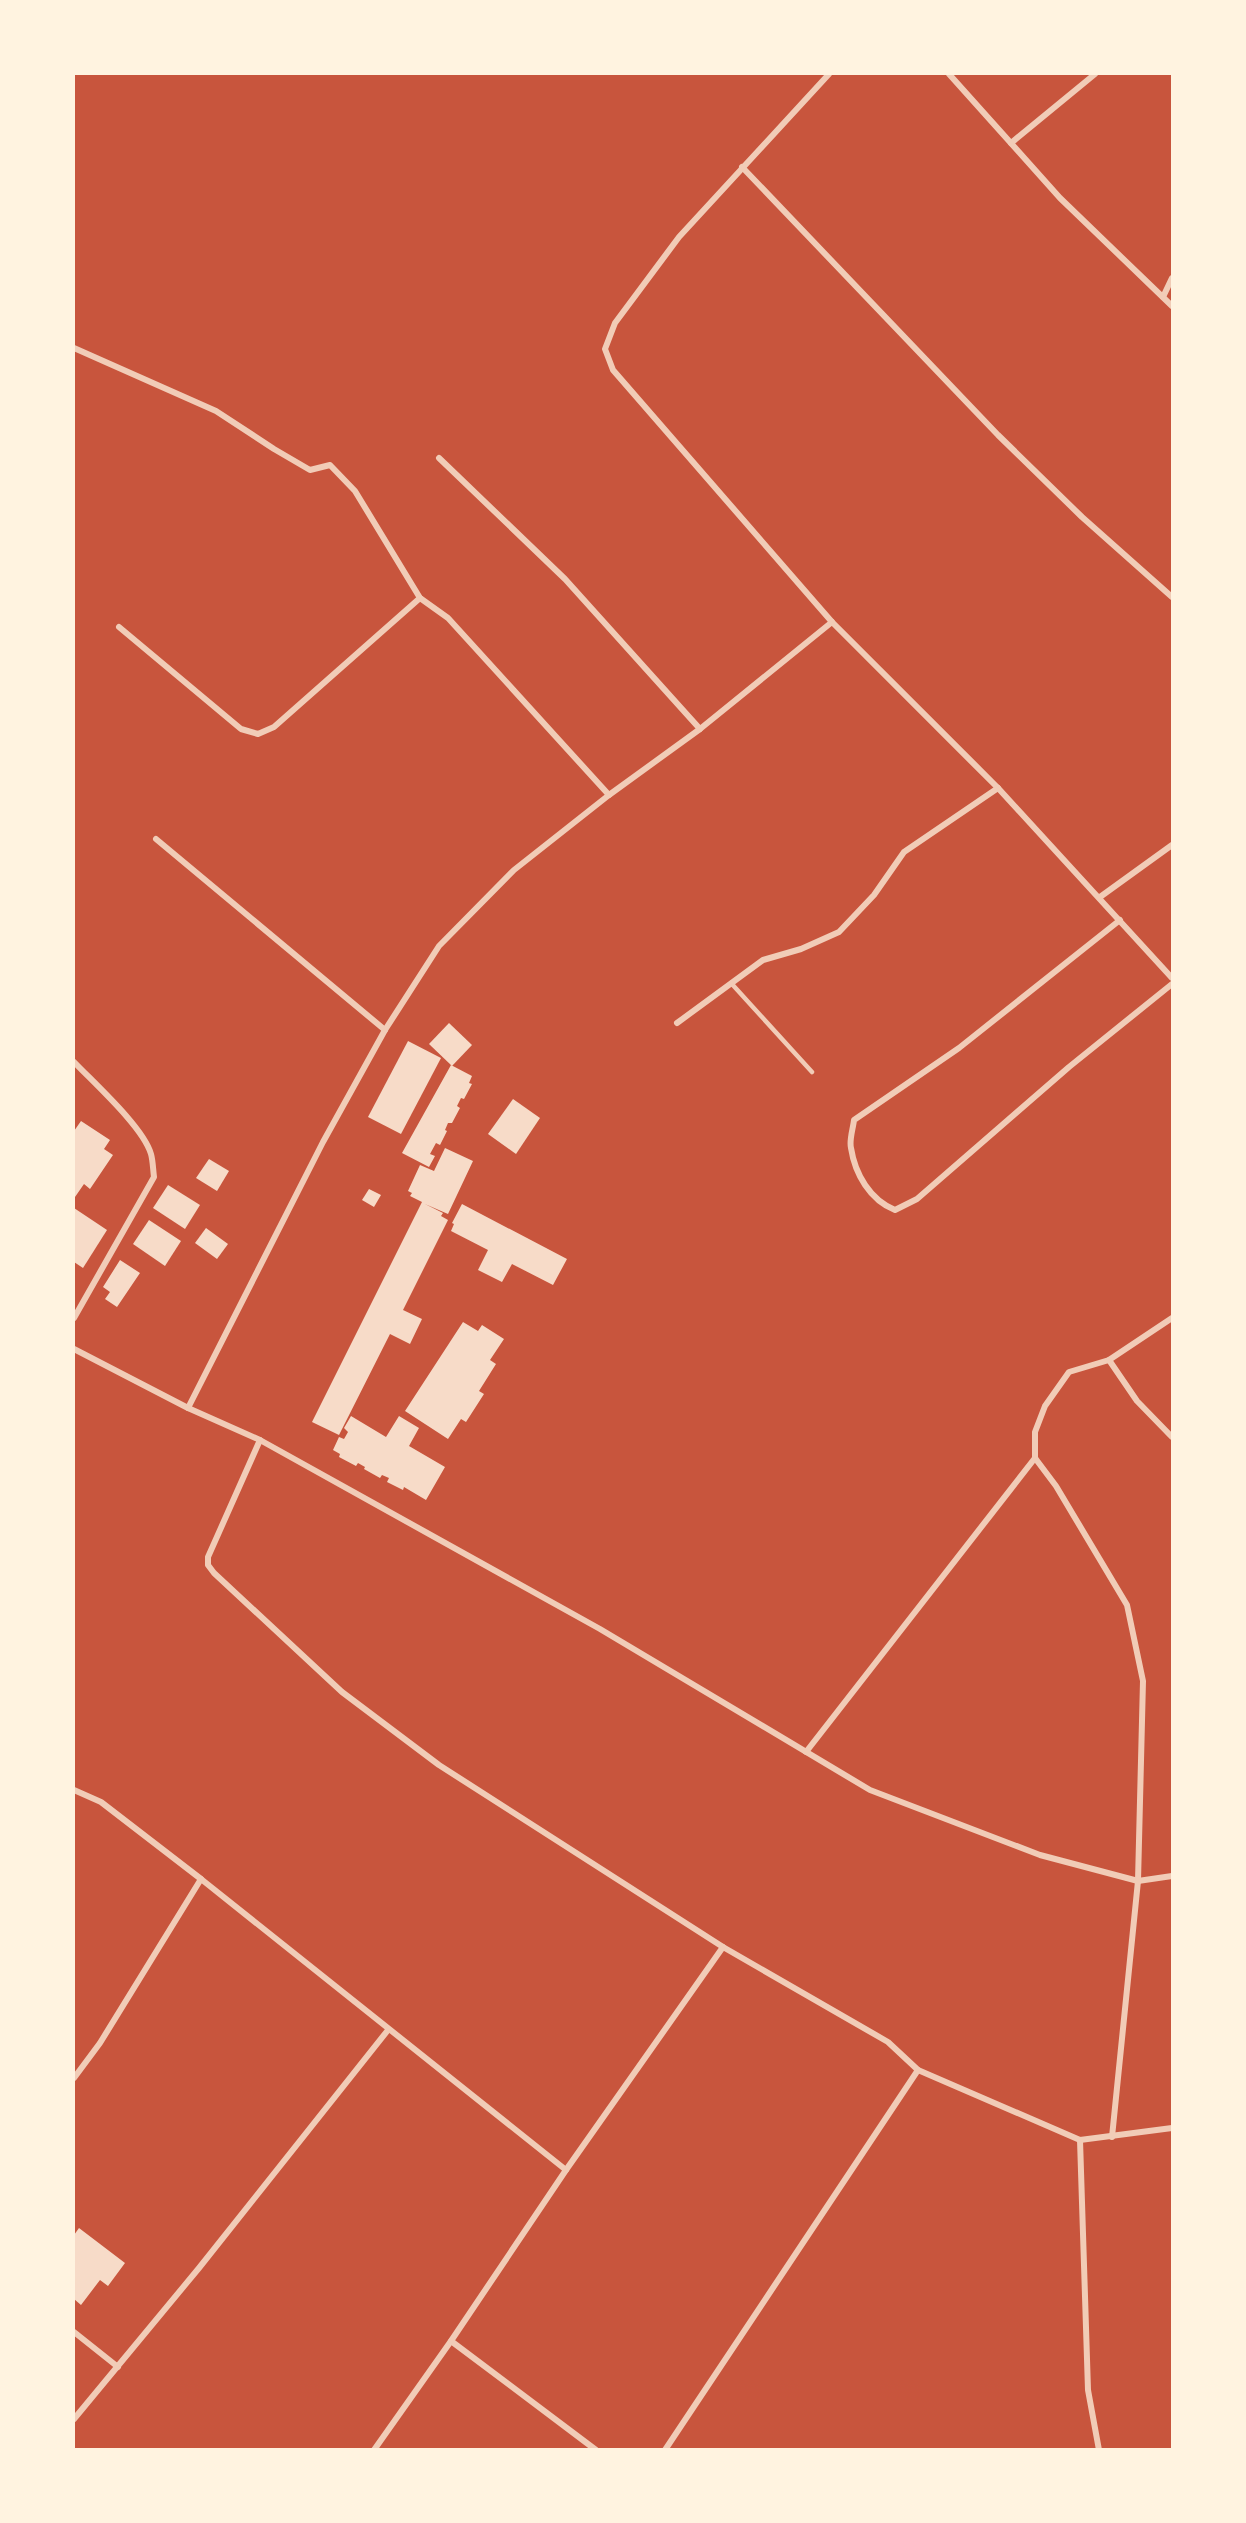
<svg xmlns="http://www.w3.org/2000/svg" width="1246" height="2523" viewBox="0 0 1246 2523" font-family="'Space Grotesk',sans-serif">
	<style>
		.building { fill: #f7dbc8 }
		.lines { fill: none; stroke-linecap: round; stroke-linejoin: round }
		.service { stroke: #f1ccb7; stroke-width: 4.5 }
		.minor { stroke: #f1ccb7; stroke-width: 6 }
	</style>
	<rect width="100%" height="100%" fill="#c8553d"/>
	<!-- building -->
	<g class="building">
		<polygon points="449,1023 472,1045 452,1066 429,1044"/>
		<polygon points="408,1041 441,1058 401,1134 368,1117"/>
		<polygon points="451,1065 472,1076 469,1083 472,1084 464,1099 461,1098 457,1106 460,1108 452,1123 448,1123 445,1130 447,1131 440,1145 436,1143 430,1154 435,1156 429,1167 402,1153"/>
		<polygon points="513,1099 540,1118 516,1154 488,1134"/>
		<polygon points="81,1121 110,1140 104,1149 113,1155 90,1189 84,1184 75,1197 74,1131"/>
		<polygon points="445,1148 473,1161 448,1214 425,1204 443,1213 441,1216 448,1220 403,1310 422,1319 410,1344 390,1334 339,1435 312,1422 422,1202 410,1196 412,1193 408,1191 420,1165 434,1171"/>
		<polygon points="209,1159 229,1171 217,1191 196,1178"/>
		<polygon points="168,1185 200,1205 185,1229 153,1208"/>
		<polygon points="369,1189 381,1195 374,1207 362,1200"/>
		<polygon points="462,1204 567,1259 553,1285 512,1264 502,1282 478,1270 488,1250 451,1231 454,1224 452,1223"/>
		<polygon points="74,1208 107,1230 83,1268 74,1262"/>
		<polygon points="149,1220 181,1241 165,1266 133,1244"/>
		<polygon points="206,1228 228,1244 217,1259 195,1243"/>
		<polygon points="120,1260 140,1273 117,1307 105,1299 110,1292 103,1287"/>
		<polygon points="463,1322 478,1331 482,1325 504,1339 490,1360 496,1364 479,1391 484,1394 466,1422 461,1419 448,1439 405,1411"/>
		<polygon points="351,1416 386,1437 399,1416 419,1428 409,1446 445,1467 426,1500 404,1487 403,1490 387,1482 389,1478 382,1475 380,1478 364,1469 365,1467 358,1463 356,1466 339,1457 340,1454 333,1450 339,1437 344,1439 348,1432 344,1428"/>
		<polygon points="79,2228 125,2263 108,2286 100,2280 81,2305 74,2299 74,2235"/>
	</g>
	<g class="lines">
		<!-- service -->
		<polyline class="service" points="731,983 812,1072"/>
		<!-- minor -->
		<g class="minor">
			<polyline points="829,74 679,237 615,323 605,349 613,370 832,622 998,788 1172,978"/>
			<polyline points="949,74 1060,198 1172,306"/>
			<polyline points="1011,143 1095,74"/>
			<polyline points="742,167 998,435 1082,517 1172,597"/>
			<polyline points="1163,297 1172,278"/>
			<polyline points="74,348 216,411 274,449 310,470 330,465 355,491 420,598 448,618 609,795"/>
			<polyline points="439,458 565,579 700,729"/>
			<polyline points="119,627 241,729 258,734 274,727 420,598"/>
			<polyline points="156,839 385,1030"/>
			<polyline points="1100,897 1172,845"/>
			<path d="M1120 920 959 1048 854 1120C853 1129 849 1140 851 1148 855 1174 870 1200 895 1210L917 1199 1069 1067 1172 984"/>
			<polyline points="677,1023 763,960 801,949 839,932 874,895 904,852 998,788"/>
			<path d="M74 1062C94 1083 143 1127 151 1154 153 1161 153 1170 154 1177L74 1318"/>
			<polyline points="74,1349 188,1408 260,1440 600,1629 870,1790 1040,1855 1138,1881 1172,1876"/>
			<polyline points="1109,1360 1137,1401 1172,1437"/>
			<polyline points="188,1408 323,1142 385,1030 439,946 514,870 609,795 700,729 832,622"/>
			<polyline points="260,1440 208,1557 208,1565 214,1573 342,1692 439,1765 723,1947 888,2042 918,2070 665,2450"/>
			<polyline points="806,1752 1035,1458"/>
			<polyline points="74,1790 101,1802 201,1879 100,2043 74,2078"/>
			<polyline points="201,1879 566,2170"/>
			<polyline points="918,2070 1080,2140 1172,2128"/>
			<polyline points="1112,2137 1138,1881 1143,1681 1127,1605 1056,1486 1035,1458 1035,1432 1045,1406 1069,1372 1109,1360 1172,1318"/>
			<polyline points="1080,2140 1088,2390 1099,2450"/>
			<polyline points="74,2332 118,2367"/>
			<polyline points="451,2341 596,2450"/>
			<polyline points="74,2419 199,2268 388,2030"/>
			<polyline points="374,2450 451,2341 566,2170 723,1947"/>
		</g>
	</g>
	<!-- border -->
	<rect width="1246" height="2523" fill="none" stroke="#fff3e0" stroke-width="150"/>
</svg>
